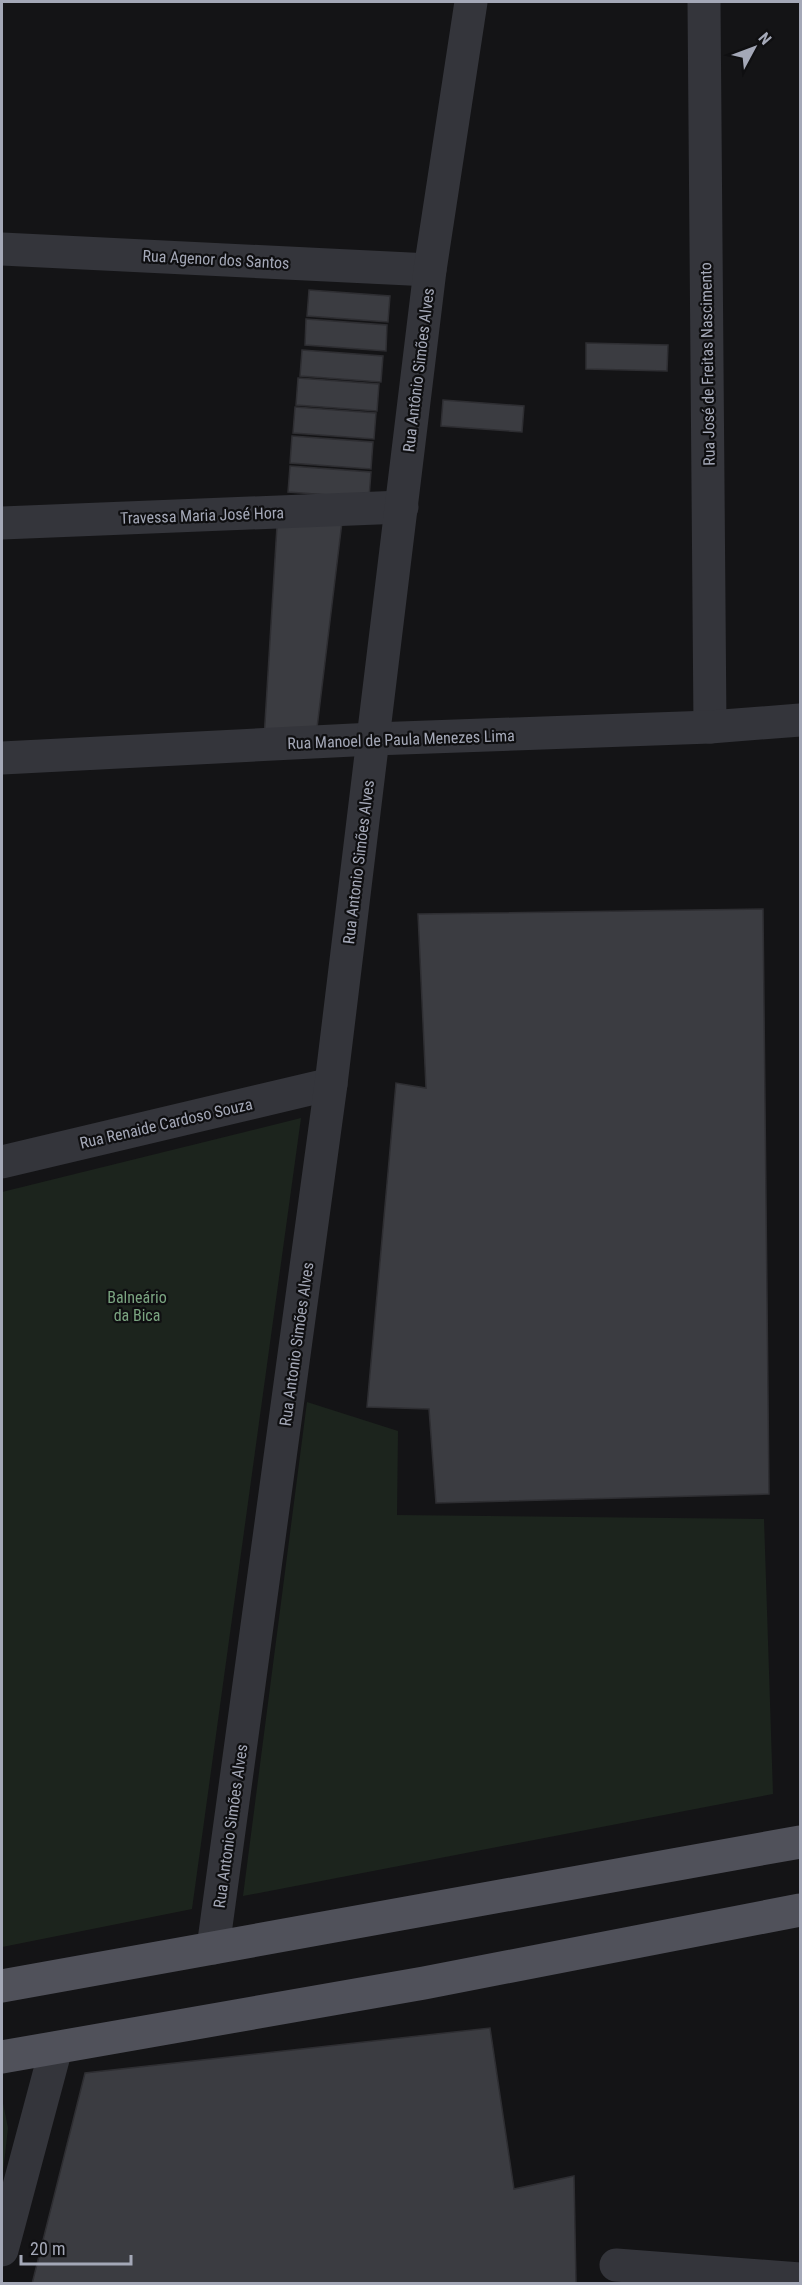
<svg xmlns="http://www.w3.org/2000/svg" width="802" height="2285" viewBox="0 0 802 2285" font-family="'Roboto Condensed',sans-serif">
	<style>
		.green { fill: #1c241d }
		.building { fill: #3b3c41; stroke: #2e2e32; stroke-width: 1.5 }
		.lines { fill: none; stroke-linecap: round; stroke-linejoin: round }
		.minor { stroke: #34353b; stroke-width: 33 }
		.major { stroke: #50515a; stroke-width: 33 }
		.labels { text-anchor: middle; stroke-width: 4.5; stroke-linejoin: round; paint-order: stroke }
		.street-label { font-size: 16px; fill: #a4a8b7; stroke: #0f0f11 }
		.park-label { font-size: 16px; fill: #7aa480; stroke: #0f0f11 }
	</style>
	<rect width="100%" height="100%" fill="#141416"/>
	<!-- green -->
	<g class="green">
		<polygon points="301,1118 192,1909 2,1947 2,1192"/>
		<polygon points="307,1402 398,1431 397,1515 764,1519 773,1794 243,1896"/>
		<polygon points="2,2098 8,2128 2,2181"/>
	</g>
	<!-- building -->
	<g class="building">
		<polygon points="309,290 390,296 388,322 307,316"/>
		<polygon points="306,319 387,325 386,351 305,345"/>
		<polygon points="586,343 668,345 667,371 586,369"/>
		<polygon points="302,350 383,356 381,382 300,376"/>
		<polygon points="298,378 379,384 377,411 296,405"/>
		<polygon points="443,400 524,406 522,432 441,426"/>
		<polygon points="295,407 376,413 374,439 293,433"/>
		<polygon points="292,436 373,442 371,469 290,463"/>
		<polygon points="290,466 371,472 369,498 288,492"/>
		<polygon points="342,522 316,736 264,739 277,526"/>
		<polygon points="763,909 769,1494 436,1503 429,1409 367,1407 396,1083 426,1088 418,914"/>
		<polygon points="490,2028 514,2189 574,2176 576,2284 32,2284 85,2073"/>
	</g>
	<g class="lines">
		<!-- minor -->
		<g class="minor">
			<polyline points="704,2 710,727"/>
			<polyline points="2,249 430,270"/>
			<polyline points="2,523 402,507"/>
			<polyline points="2,758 373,739 710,727 800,720"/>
			<polyline points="2,1162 331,1084"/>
			<polyline points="213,1948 331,1084 430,270 471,2"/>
			<polyline points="2,2250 56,2048"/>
			<polyline points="616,2265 800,2279"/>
		</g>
		<!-- major -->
		<g class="major">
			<polyline points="2,1986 800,1842"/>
			<polyline points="2,2057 424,1983 800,1910"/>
		</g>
	</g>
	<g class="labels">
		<!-- street labels -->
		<g class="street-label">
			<text transform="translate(216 259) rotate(3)" y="6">Rua Agenor dos Santos</text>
			<text transform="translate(707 364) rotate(-91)" y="6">Rua José de Freitas Nascimento</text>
			<text transform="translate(418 370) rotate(-83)" y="6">Rua Antônio Simões Alves</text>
			<text transform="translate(202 515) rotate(-2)" y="6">Travessa Maria José Hora</text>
			<text transform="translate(401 739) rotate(-2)" y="6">Rua Manoel de Paula Menezes Lima</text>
			<text transform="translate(358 862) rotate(-83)" y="6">Rua Antonio Simões Alves</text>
			<text transform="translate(166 1123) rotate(-13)" y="6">Rua Renaide Cardoso Souza</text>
			<text transform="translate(296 1344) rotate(-82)" y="6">Rua Antonio Simões Alves</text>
			<text transform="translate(230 1826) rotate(-82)" y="6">Rua Antonio Simões Alves</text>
		</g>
		<!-- park labels -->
		<g class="park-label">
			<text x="137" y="1303">Balneário<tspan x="137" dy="18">da Bica</tspan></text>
		</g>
	</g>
	<!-- border -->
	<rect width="802" height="2285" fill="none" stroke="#a4a8b7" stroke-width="6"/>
	<!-- north arrow -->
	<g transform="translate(754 48) rotate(49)" stroke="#0f0f11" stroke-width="4.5" paint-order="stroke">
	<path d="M0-4.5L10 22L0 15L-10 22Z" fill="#a4a8b7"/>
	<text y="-9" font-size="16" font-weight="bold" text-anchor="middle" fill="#a4a8b7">N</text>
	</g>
	<!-- scale -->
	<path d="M21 2255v9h110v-9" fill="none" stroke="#a4a8b7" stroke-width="3"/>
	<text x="30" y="2255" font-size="18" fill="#a4a8b7" stroke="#0f0f11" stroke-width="4.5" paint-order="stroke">20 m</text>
</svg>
